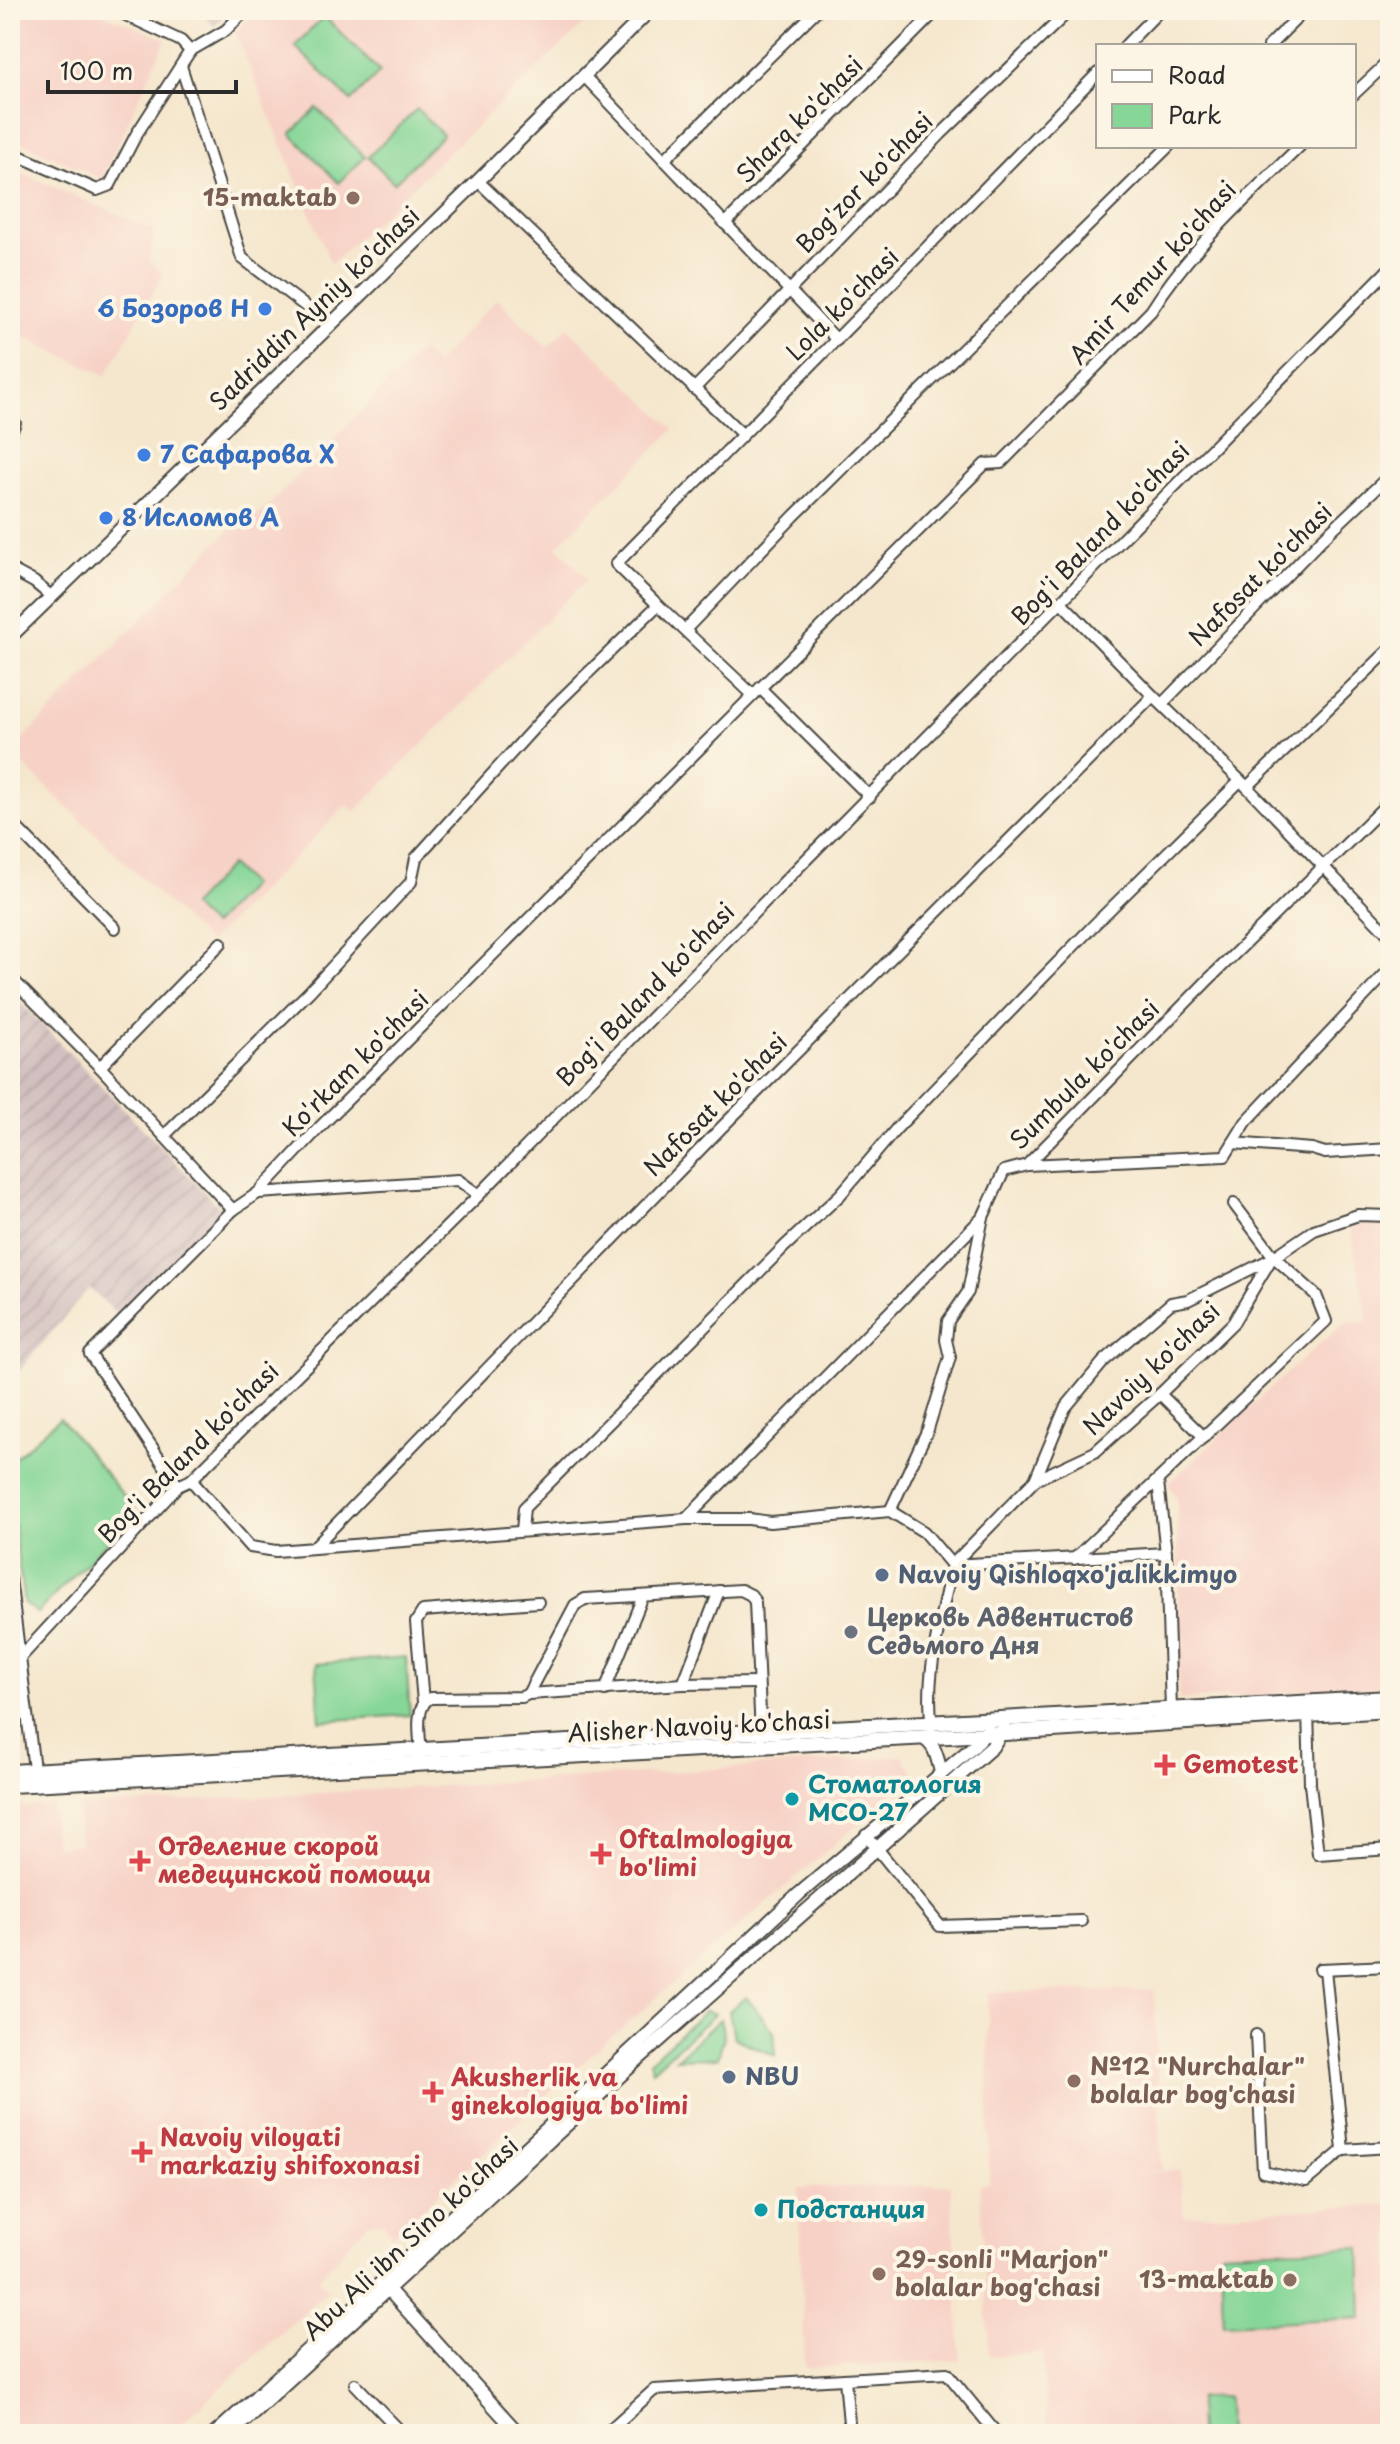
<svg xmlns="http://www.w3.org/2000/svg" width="1400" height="2444" viewBox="0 0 1400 2444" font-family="'Playpen Sans',sans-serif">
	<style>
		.built { fill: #f7d1c6 }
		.industrial { fill: url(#industrial-furrows) }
		.green { fill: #85d697; stroke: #588061; stroke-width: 2 }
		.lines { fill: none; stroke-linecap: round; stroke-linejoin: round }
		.minor-casing { stroke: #494743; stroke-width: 14 }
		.tertiary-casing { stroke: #494743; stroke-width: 16 }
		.secondary-casing { stroke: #494743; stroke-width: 18 }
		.minor { stroke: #fff; stroke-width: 10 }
		.tertiary { stroke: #fff; stroke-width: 12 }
		.secondary { stroke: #fff; stroke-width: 14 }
		.education-dot { fill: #8d6e63; stroke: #fcf5e5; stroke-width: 3 }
		.shop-dot { fill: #3f7fe0; stroke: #fcf5e5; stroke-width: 3 }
		.service-dot { fill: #5c6f8a; stroke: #fcf5e5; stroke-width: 3 }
		.worship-dot { fill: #6b7280; stroke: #fcf5e5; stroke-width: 3 }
		.health-dot { fill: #e0444e; stroke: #fcf5e5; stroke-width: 3 }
		.culture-dot { fill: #0f9aa8; stroke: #fcf5e5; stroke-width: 3 }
		.labels { text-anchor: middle; stroke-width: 8; stroke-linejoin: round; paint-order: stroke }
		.street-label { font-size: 24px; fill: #2b2b2b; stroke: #fcf5e5 }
		.education-label { font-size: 24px; font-weight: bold; fill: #785e54; stroke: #fcf5e5; text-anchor: end }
		.shop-label { font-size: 24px; font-weight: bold; fill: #366cbe; stroke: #fcf5e5; text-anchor: start }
		.service-label { font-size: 24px; font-weight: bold; fill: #4e5e75; stroke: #fcf5e5; text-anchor: start }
		.worship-label { font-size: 24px; font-weight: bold; fill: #5b616d; stroke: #fcf5e5; text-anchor: start }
		.health-label { font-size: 24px; font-weight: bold; fill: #be3a42; stroke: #fcf5e5; text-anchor: start }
		.culture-label { font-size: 24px; font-weight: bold; fill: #0d838f; stroke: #fcf5e5; text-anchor: start }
	</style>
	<defs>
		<pattern id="industrial-furrows" width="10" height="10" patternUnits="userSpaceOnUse" patternTransform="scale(2)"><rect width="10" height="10" fill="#d2bfbf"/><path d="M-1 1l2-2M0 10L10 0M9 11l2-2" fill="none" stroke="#b4a4a4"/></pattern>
	</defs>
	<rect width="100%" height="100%" fill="#fcf5e5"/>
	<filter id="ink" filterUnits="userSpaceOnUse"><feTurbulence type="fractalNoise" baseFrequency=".0125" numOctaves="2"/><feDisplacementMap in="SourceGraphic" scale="16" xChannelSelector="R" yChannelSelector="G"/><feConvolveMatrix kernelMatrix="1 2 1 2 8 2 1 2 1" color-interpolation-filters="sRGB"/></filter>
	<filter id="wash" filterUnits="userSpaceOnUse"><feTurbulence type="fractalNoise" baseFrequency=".006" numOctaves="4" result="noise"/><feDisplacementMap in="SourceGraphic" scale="32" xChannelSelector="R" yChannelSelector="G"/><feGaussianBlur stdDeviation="1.8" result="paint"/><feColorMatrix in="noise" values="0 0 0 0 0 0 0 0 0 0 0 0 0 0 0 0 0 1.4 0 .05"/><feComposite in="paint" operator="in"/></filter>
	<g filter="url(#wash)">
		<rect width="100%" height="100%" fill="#f5e7cd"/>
		<!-- built -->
		<g class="built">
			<polygon points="12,10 94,10 166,39 102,179 10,137 10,15"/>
			<polygon points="258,10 599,10 331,264 235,32"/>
			<polygon points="19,172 154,230 149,260 163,274 106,376 10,331 10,192"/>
			<polygon points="497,298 547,348 567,327 674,429 557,546 587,579 355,812 347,805 209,943 10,752 250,509 257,515 273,501 421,350 436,364"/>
			<polygon points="1390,1221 1390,1687 1179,1700 1177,1497 1168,1484 1302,1359 1343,1324 1368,1321 1350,1225"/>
			<polygon points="903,1756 914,1775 601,2046 392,2236 383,2222 369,2222 318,2279 328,2290 170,2434 10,2434 10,1807 52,1805 55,1847 79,1844 78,1807 629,1775"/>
			<polygon points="1154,1990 1162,2170 1102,2175 1180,2170 1184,2216 1390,2204 1390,2434 1047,2434 1043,2353 989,2356 980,2184 989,2183 988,1992"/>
			<polygon points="951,2185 961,2360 805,2368 798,2188"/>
		</g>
		<!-- industrial -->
		<g class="industrial">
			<polygon points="198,10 230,10 214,26"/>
			<polygon points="10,992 223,1211 119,1316 89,1288 11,1380"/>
		</g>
		<!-- green -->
		<g class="green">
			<polygon points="324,16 380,72 351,101 295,46"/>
			<polygon points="317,108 365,157 339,183 291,134"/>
			<polygon points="417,109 443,135 394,183 368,157"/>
			<polygon points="230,865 251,885 212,926 191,906"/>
			<rect x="1386" y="1344" width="4" height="75"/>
			<polygon points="60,1418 137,1512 37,1613 24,1604 10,1498 10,1462"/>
			<polygon points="406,1657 410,1715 320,1721 316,1664"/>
			<polygon points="746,1997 774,2032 776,2056 734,2038 729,2011"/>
			<polygon points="705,2011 715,2014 652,2070 650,2061"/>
			<polygon points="720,2019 724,2036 718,2058 676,2059"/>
			<polygon points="1360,2247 1362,2318 1223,2324 1221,2252"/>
			<polygon points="1227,2397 1228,2434 1199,2434 1198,2398"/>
		</g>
	</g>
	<g filter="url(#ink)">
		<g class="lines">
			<!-- minor casing -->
			<g class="minor-casing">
				<g id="minor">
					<polyline points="115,10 181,41 190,51"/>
					<polyline points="1386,10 1390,23"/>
					<polyline points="1125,46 1160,10"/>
					<polyline points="1269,46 1305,10"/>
					<polyline points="181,66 242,258 330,325"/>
					<polyline points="584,76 837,340"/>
					<polyline points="1354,94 1390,60"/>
					<polyline points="10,152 97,190 110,185 136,135 190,51 226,30 246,10"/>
					<polyline points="664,160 817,10"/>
					<polyline points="478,181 742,434"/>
					<polyline points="725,224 937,10"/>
					<polyline points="694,389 941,134 1070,10"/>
					<polyline points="10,434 15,423"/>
					<polyline points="10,569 34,582 52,597"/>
					<polyline points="1062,603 1153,696 1247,787 1390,936"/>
					<polyline points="658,605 616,564 1098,73"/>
					<polyline points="685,630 794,516 1169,146"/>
					<polyline points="760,688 870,797"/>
					<polyline points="1162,704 1321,540 1390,475"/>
					<polyline points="1247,787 1390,649"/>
					<polyline points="10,821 115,928"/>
					<polyline points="10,977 100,1067 233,1210"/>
					<polyline points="100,1067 221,943"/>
					<polyline points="164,1136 309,992 411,882 416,858 553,707 658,605 753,695"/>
					<polyline points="1233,1143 1312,1149 1325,1153 1390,1149"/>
					<polyline points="1027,1165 1225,1156 1246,1122 1390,969"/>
					<polyline points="258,1193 458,1180 479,1195"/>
					<polyline points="1160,1394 1204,1437"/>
					<path d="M191 1480 250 1547 276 1551 686 1519H749L770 1522 890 1511 924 1532 952 1565C942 1614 924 1676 932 1726"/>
					<polyline points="1035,1480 1095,1452 1160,1394 1233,1323 1270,1261"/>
					<polyline points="1158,1482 1166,1553 1171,1710"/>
					<path d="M178 1486 90 1354 233 1210 258 1193 317 1130 985 464 1001 463 1151 311C1191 247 1247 198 1300 146"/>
					<polyline points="890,1511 928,1429 950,1357 946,1340 948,1321 968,1292 983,1217"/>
					<polyline points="686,1519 983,1217 1004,1171 1027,1165 1208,980 1390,801"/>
					<polyline points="522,1531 524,1508 785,1246 840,1195 897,1128 1094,925 1240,781"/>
					<polyline points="313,1548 720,1129 1153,696"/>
					<polyline points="1074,1559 1326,1321 1316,1295 1274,1257 1234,1204"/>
					<polyline points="952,1565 1035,1480 1065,1408 1104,1361 1171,1303 1188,1300 1271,1259 1314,1230 1358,1215 1390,1216"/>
					<polyline points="952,1565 1166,1553"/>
					<polyline points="10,1578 20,1658"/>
					<polyline points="683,1684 719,1591"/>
					<polyline points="605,1690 643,1596"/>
					<polyline points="528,1694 683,1684 758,1683"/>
					<polyline points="423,1702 416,1622 423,1611 538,1602"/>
					<polyline points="1308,1709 1310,1784 1318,1854 1390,1849"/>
					<path d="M421 1753C420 1736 414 1707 430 1698L522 1697 528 1694 575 1605 585 1599 741 1590 751 1595 755 1602 761 1735"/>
					<polyline points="35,1777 20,1658 178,1486 191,1480 479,1195 784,882 1390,268"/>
					<polyline points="866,1835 940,1926 1081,1921"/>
					<polyline points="1320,1969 1390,1966"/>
					<polyline points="1325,1969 1343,2150"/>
					<polyline points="1256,2035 1263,2172 1306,2181 1343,2150"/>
					<polyline points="1343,2150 1390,2147"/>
					<polyline points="845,2379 850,2434"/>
					<polyline points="355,2384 403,2434"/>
					<polyline points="605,2434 654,2390 947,2373 997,2434"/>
				</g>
			</g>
			<!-- tertiary casing -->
			<g class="tertiary-casing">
				<g id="tertiary">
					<polyline points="10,637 478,181 650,10"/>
					<path d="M921 1737C936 1744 937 1758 941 1772"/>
					<polyline points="384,2285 519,2434"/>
					<polyline points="215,2434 382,2282 799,1894 974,1746 988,1730"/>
					<polyline points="230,2434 636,2061 992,1747 1004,1728"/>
				</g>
			</g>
			<!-- secondary casing -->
			<g class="secondary-casing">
				<g id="secondary">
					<polyline points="10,1772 1390,1698"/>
					<polyline points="10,1785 987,1734 1390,1710"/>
				</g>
			</g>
			<!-- minor -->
			<use href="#minor" class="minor"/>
			<!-- tertiary -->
			<use href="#tertiary" class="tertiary"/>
			<!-- secondary -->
			<use href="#secondary" class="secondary"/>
		</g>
	</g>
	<!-- markers -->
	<g class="education-dot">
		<circle cx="353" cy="198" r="8"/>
		<circle cx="1074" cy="2081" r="8"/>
		<circle cx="879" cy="2274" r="8"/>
		<circle cx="1290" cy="2280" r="8"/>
	</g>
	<g class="shop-dot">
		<circle cx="265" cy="309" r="8"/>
		<circle cx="144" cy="455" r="8"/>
		<circle cx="106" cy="518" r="8"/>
	</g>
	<g class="service-dot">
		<circle cx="882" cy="1575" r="8"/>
		<circle cx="729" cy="2077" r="8"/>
	</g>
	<circle class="worship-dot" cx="851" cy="1632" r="8"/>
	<g class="health-dot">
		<path d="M1161 1753h8v8h8v8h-8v8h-8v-8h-8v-8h8z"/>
		<path d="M597 1842h8v8h8v8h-8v8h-8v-8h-8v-8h8z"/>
		<path d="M136 1849h8v8h8v8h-8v8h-8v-8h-8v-8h8z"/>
		<path d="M429 2080h8v8h8v8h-8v8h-8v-8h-8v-8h8z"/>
		<path d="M138 2140h8v8h8v8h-8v8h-8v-8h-8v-8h8z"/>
	</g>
	<g class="culture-dot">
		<circle cx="792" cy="1799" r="8"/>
		<circle cx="761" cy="2210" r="8"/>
	</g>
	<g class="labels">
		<!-- street labels -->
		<g class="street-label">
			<text transform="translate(800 120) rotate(-45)" y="8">Sharq ko'chasi</text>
			<text transform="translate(865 183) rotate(-46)" y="8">Bog'zor ko'chasi</text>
			<text transform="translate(1153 273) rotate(-48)" y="8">Amir Temur ko'chasi</text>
			<text transform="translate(843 305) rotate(-45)" y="8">Lola ko'chasi</text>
			<text transform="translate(315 309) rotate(-44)" y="8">Sadriddin Ayniy ko'chasi</text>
			<text transform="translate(1101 534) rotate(-46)" y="8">Bog'i Baland ko'chasi</text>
			<text transform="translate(1261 575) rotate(-45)" y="8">Nafosat ko'chasi</text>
			<text transform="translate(646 995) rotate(-46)" y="8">Bog'i Baland ko'chasi</text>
			<text transform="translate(356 1064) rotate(-45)" y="8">Ko'rkam ko'chasi</text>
			<text transform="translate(1085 1075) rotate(-45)" y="8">Sumbula ko'chasi</text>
			<text transform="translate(716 1105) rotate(-45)" y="8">Nafosat ko'chasi</text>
			<text transform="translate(1152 1369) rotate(-44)" y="8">Navoiy ko'chasi</text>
			<text transform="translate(189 1453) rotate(-45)" y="8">Bog'i Baland ko'chasi</text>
			<text transform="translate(699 1727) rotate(-3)" y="8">Alisher Navoiy ko'chasi</text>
			<text transform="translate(411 2239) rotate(-43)" y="8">Abu Ali ibn Sino ko'chasi</text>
		</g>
		<!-- education labels -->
		<g class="education-label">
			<text x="337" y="206">15-maktab</text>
			<text x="1090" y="2075" text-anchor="start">№12 "Nurchalar"<tspan x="1090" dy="28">bolalar bog'chasi</tspan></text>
			<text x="895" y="2268" text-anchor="start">29-sonli "Marjon"<tspan x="895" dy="28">bolalar bog'chasi</tspan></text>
			<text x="1274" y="2288">13-maktab</text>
		</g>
		<!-- shop labels -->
		<g class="shop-label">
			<text x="249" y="317" text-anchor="end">6 Бозоров Н</text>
			<text x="160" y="463">7 Сафарова Х</text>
			<text x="122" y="526">8 Исломов А</text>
		</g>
		<!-- service labels -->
		<g class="service-label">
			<text x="898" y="1583">Navoiy Qishloqxo'jalikkimyo</text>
			<text x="745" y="2085">NBU</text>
		</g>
		<!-- worship labels -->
		<g class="worship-label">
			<text x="867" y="1626">Церковь Адвентистов<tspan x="867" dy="28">Седьмого Дня</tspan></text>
		</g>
		<!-- health labels -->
		<g class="health-label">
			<text x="1183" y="1773">Gemotest</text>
			<text x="619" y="1848">Oftalmologiya<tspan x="619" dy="28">bo'limi</tspan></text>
			<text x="158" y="1855">Отделение скорой<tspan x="158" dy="28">медецинской помощи</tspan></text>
			<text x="451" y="2086">Akusherlik va<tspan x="451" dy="28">ginekologiya bo'limi</tspan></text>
			<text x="160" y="2146">Navoiy viloyati<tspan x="160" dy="28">markaziy shifoxonasi</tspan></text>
		</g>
		<!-- culture labels -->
		<g class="culture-label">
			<text x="808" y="1793">Стоматология<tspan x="808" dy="28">МСО-27</tspan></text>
			<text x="777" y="2218">Подстанция</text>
		</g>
	</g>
	<!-- margin -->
	<rect width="1400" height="2444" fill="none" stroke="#fcf5e5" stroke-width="40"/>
	<!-- legend -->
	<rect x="1096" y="44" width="260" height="104" fill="#fcf5e5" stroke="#a8a49b" stroke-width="2"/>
	<rect x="1112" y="70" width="40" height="12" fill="#ffffff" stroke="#a8a49b" stroke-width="2"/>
	<text x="1168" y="84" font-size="24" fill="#2b2b2b">Road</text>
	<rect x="1112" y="104" width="40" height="24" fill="#85d697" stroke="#a8a49b" stroke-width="2"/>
	<text x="1168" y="124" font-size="24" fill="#2b2b2b">Park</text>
	<!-- scale -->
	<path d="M48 80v12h188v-12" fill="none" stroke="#2b2b2b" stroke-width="4"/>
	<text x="60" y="80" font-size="24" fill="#2b2b2b" stroke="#fcf5e5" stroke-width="6" paint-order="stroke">100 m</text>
</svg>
